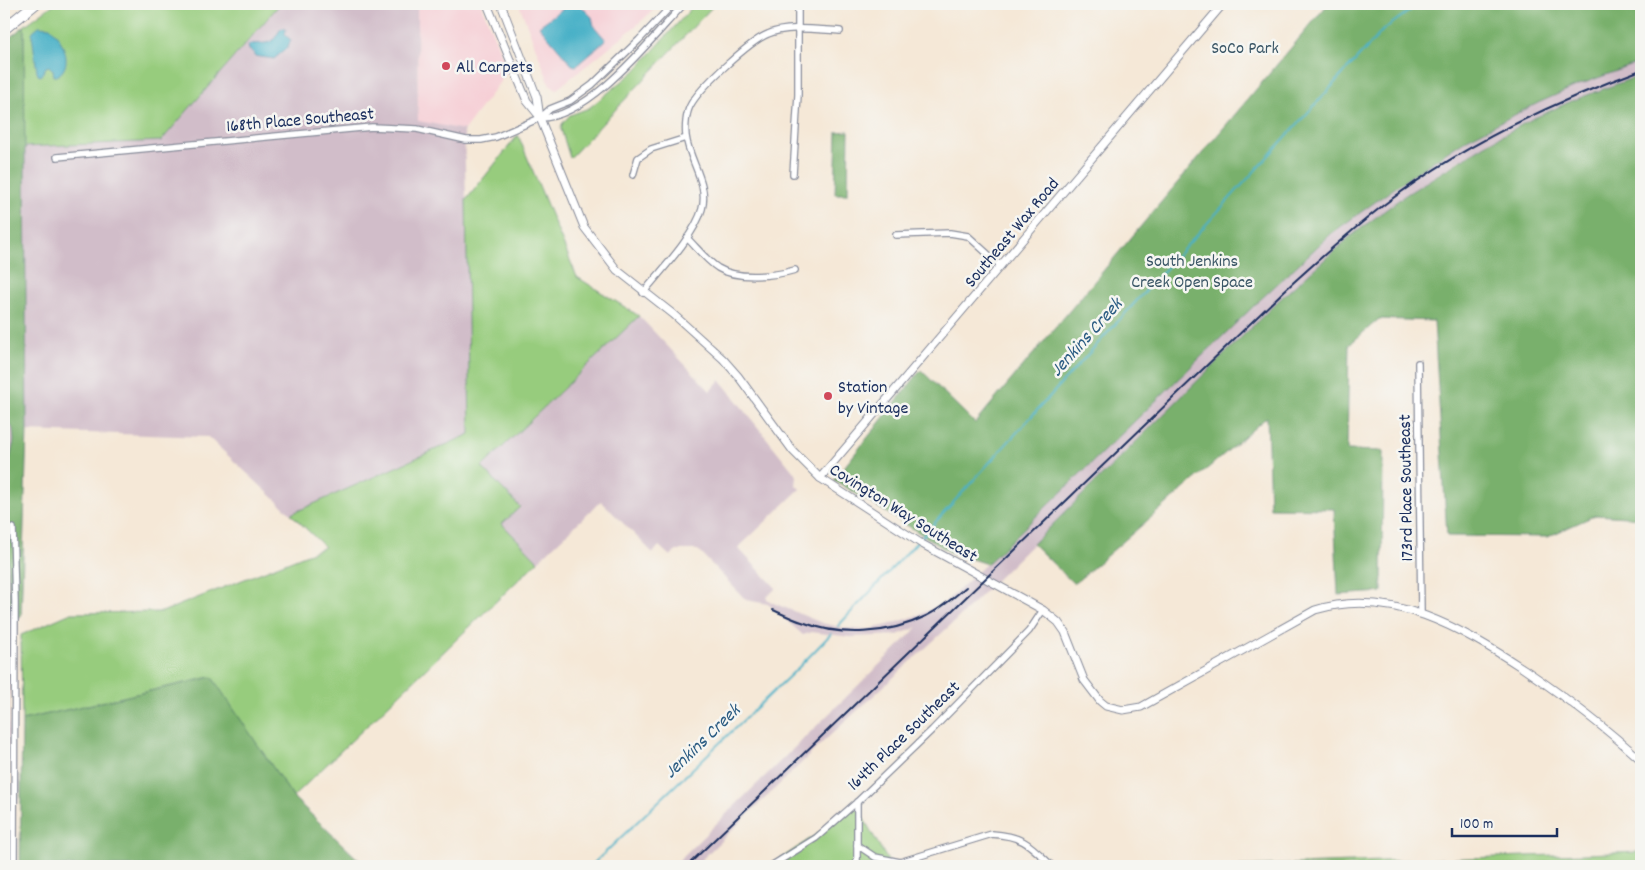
<svg xmlns="http://www.w3.org/2000/svg" width="1645" height="870" viewBox="0 0 1645 870" font-family="Dekko,sans-serif">
	<style>
		.built { fill: #f6cfd6 }
		.industrial { fill: #d1bdc9 }
		.green { fill: #97cc7d; stroke: #597e6e }
		.forest { fill: #79b06c; stroke: #4a7065 }
		.water { fill: #48b1c7; stroke: #327092 }
		.lines { fill: none; stroke-linecap: round; stroke-linejoin: round }
		.stream { stroke: #48b1c7; stroke-width: 2 }
		.minor-casing { stroke: #888c9a; stroke-width: 8 }
		.tertiary-casing { stroke: #888c9a; stroke-width: 9 }
		.motorway-casing { stroke: #888c9a; stroke-width: 12 }
		.minor { stroke: #fff; stroke-width: 5.5 }
		.tertiary { stroke: #fff; stroke-width: 7 }
		.motorway { stroke: #fff; stroke-width: 10 }
		.rail { stroke: #1b2f5e; stroke-width: 2 }
		.poi-dot { fill: #d1495b; stroke: #f6f6f2; stroke-width: 2 }
		.labels { text-anchor: middle; stroke-width: 5; stroke-linejoin: round; paint-order: stroke }
		.park-label { font-size: 18px; fill: #3a5666; stroke: #f6f6f2 }
		.poi-label { font-size: 18px; fill: #1b2f5e; stroke: #f6f6f2; text-anchor: start }
		.street-label { font-size: 18px; fill: #1b2f5e; stroke: #f6f6f2 }
		.water-label { font-size: 19px; font-style: italic; fill: #2b5c83; stroke: #f6f6f2 }
	</style>
	<rect width="100%" height="100%" fill="#f6f6f2"/>
	<filter id="ink" filterUnits="userSpaceOnUse"><feTurbulence type="fractalNoise" baseFrequency=".02" numOctaves="2"/><feDisplacementMap in="SourceGraphic" scale="10" xChannelSelector="R" yChannelSelector="G"/><feConvolveMatrix kernelMatrix="1 2 1 2 8 2 1 2 1" color-interpolation-filters="sRGB"/></filter>
	<filter id="wash" filterUnits="userSpaceOnUse"><feTurbulence type="fractalNoise" baseFrequency=".0096" numOctaves="4" result="noise"/><feDisplacementMap in="SourceGraphic" scale="20" xChannelSelector="R" yChannelSelector="G"/><feGaussianBlur stdDeviation="1.12" result="paint"/><feColorMatrix in="noise" values="0 0 0 0 0 0 0 0 0 0 0 0 0 0 0 0 0 1.4 0 .05"/><feComposite in="paint" operator="in"/></filter>
	<g filter="url(#wash)">
		<rect width="100%" height="100%" fill="#f5e8d7"/>
		<!-- built -->
		<g class="built">
			<polygon points="417,4 481,4 508,71 464,130 418,122"/>
			<polygon points="519,4 660,4 637,25 557,89 550,85"/>
		</g>
		<!-- industrial -->
		<g class="industrial">
			<polygon points="280,4 417,4 418,121 464,130 466,200 470,434 291,514 208,437 27,431 24,147 166,135"/>
			<polygon points="1641,62 1641,75 1532,119 1456,162 1404,196 1351,236 1278,301 955,621 824,741 695,866 673,866 918,627 897,635 851,637 812,632 803,635 768,604 746,600 698,550 678,550 670,556 659,546 653,553 601,501 538,561 502,524 482,467 639,316 710,391 720,380 797,476 796,485 800,489 738,548 776,588 766,598 771,602 822,623 844,628 865,630 888,625 919,615 942,604 959,590 1261,299 1332,233 1414,174 1467,139 1538,103 1576,86"/>
			<polygon points="4,418 7,419 13,429 14,441 4,504"/>
			<polygon points="4,515 6,522 11,613 9,749 4,749"/>
		</g>
		<!-- green -->
		<g class="green">
			<polygon points="54,4 280,4 161,141 24,147 24,26"/>
			<polygon points="695,4 715,4 570,158 561,129 562,124 570,115 589,108 635,71"/>
			<polygon points="518,135 577,277 639,316 482,467 520,507 502,524 538,561 293,797 211,677 22,720 21,635 71,613 162,612 325,547 291,514 470,434 466,200"/>
			<polygon points="857,807 891,866 770,866"/>
			<polygon points="1641,852 1641,866 1239,866"/>
		</g>
		<!-- forest -->
		<g class="forest">
			<polygon points="1328,4 1641,4 1641,62 1576,86 1538,103 1467,139 1414,174 1332,233 1261,299 987,564 950,552 834,480 921,370 975,423"/>
			<polygon points="24,26 27,431 21,617 13,617 11,613 6,522 4,515 8,469 14,441 13,429 7,419 4,418 4,42"/>
			<polygon points="1641,75 1641,518 1596,515 1547,537 1447,536 1434,321 1379,319 1349,345 1347,450 1383,451 1382,592 1338,595 1334,509 1270,508 1267,417 1074,584 1033,544 1278,301 1351,236 1404,196 1487,144 1532,119 1574,100"/>
			<polygon points="849,131 848,194 835,194 837,132"/>
			<polygon points="212,677 293,797 365,866 20,866 22,720"/>
		</g>
		<!-- water -->
		<g class="water">
			<polygon points="569,4 579,4 592,17 594,26 606,40 576,66 572,65 539,26"/>
			<path d="M39 26 50 27C61 38 76 64 57 76H54L53 70 49 66 46 67 41 76 38 75 37 72 32 34 33 31Z"/>
			<path d="M282 28 286 29 285 35 291 40 287 48 274 59 254 56V53L249 50 248 45C256 42 264 45 272 41 276 38 278 31 282 28Z"/>
		</g>
		<g class="lines">
			<!-- stream -->
			<g class="stream">
				<polyline points="920,539 1383,30 1419,4"/>
				<polyline points="838,626 917,542"/>
				<polyline points="591,866 799,667 831,634"/>
			</g>
		</g>
	</g>
	<g filter="url(#ink)">
		<g class="lines">
			<!-- minor casing -->
			<g class="minor-casing">
				<g id="minor">
					<path d="M540 118C590 118 651 39 684 4"/>
					<polyline points="57,157 372,127 417,129 466,140 481,140 496,137 540,118 550,109 570,101 592,85 639,40 673,4"/>
					<polyline points="793,174 798,95 798,4"/>
					<polyline points="633,175 638,158 651,149 686,138"/>
					<polyline points="896,235 950,233 968,236 1001,266"/>
					<path d="M687 238C697 248 706 260 718 268 737 280 775 276 795 270"/>
					<path d="M643 293C661 271 695 235 702 209 709 183 689 161 686 136 685 127 686 114 690 106 699 88 750 41 768 34 787 25 819 30 840 31"/>
					<polyline points="1418,363 1421,613"/>
					<polyline points="13,528 15,602 14,866"/>
					<path d="M857 845 875 857 900 862 992 834C1024 836 1030 845 1052 866"/>
					<polyline points="771,866 816,838 857,802 932,730 1029,631 1043,610"/>
					<polyline points="857,866 857,802"/>
				</g>
			</g>
			<!-- tertiary casing -->
			<g class="tertiary-casing">
				<g id="tertiary">
					<polyline points="487,4 527,101 540,117"/>
					<path d="M501 4 537 97 540 118 584 227 617 270 673 314 723 359 738 376 793 451 820 478 922 544 1043 610 1058 622 1065 632 1084 680 1100 701 1106 706 1123 710 1141 707 1315 610C1391 586 1462 629 1524 669 1565 697 1604 726 1641 760"/>
					<polyline points="820,478 1223,4"/>
				</g>
			</g>
			<!-- motorway casing -->
			<g class="motorway-casing">
				<polyline id="motorway" points="4,29 35,4"/>
			</g>
			<!-- minor -->
			<use href="#minor" class="minor"/>
			<!-- tertiary -->
			<use href="#tertiary" class="tertiary"/>
			<!-- motorway -->
			<use href="#motorway" class="motorway"/>
			<!-- rail -->
			<g class="rail">
				<path d="M773 610C783 614 792 619 802 622 840 637 888 635 926 616 941 609 953 598 966 587"/>
				<path d="M687 866 1284 291C1317 261 1350 231 1385 204 1462 145 1551 103 1641 70"/>
			</g>
		</g>
	</g>
	<!-- markers -->
	<g class="poi-dot">
		<circle cx="446" cy="66" r="5"/>
		<circle cx="828" cy="396" r="5"/>
	</g>
	<g class="labels">
		<!-- park labels -->
		<g class="park-label">
			<text x="1245" y="53">SoCo Park</text>
			<text x="1192" y="266">South Jenkins<tspan x="1192" dy="21">Creek Open Space</tspan></text>
		</g>
		<!-- poi labels -->
		<g class="poi-label">
			<text x="456" y="72">All Carpets</text>
			<text x="838" y="392">Station<tspan x="838" dy="21">by Vintage</tspan></text>
		</g>
		<!-- street labels -->
		<g class="street-label">
			<text transform="translate(300 119) rotate(-5)" y="6">168th Place Southeast</text>
			<text transform="translate(1011 232) rotate(-50)" y="6">Southeast Wax Road</text>
			<text transform="translate(1405 488) rotate(-91)" y="6">173rd Place Southeast</text>
			<text transform="translate(904 512) rotate(32)" y="6">Covington Way Southeast</text>
			<text transform="translate(903 735) rotate(-44)" y="6">164th Place Southeast</text>
		</g>
		<!-- water labels -->
		<g class="water-label">
			<text transform="translate(1085 336) rotate(-48)" y="7">Jenkins Creek</text>
			<text transform="translate(701 740) rotate(-44)" y="7">Jenkins Creek</text>
		</g>
	</g>
	<!-- margin -->
	<rect width="1645" height="870" fill="none" stroke="#f6f6f2" stroke-width="20"/>
	<!-- scale -->
	<path d="M1452 828v8h105v-8" fill="none" stroke="#1b2f5e" stroke-width="2.5"/>
	<text x="1460" y="828" font-size="15" fill="#1b2f5e" stroke="#f6f6f2" stroke-width="4" paint-order="stroke">100 m</text>
</svg>
